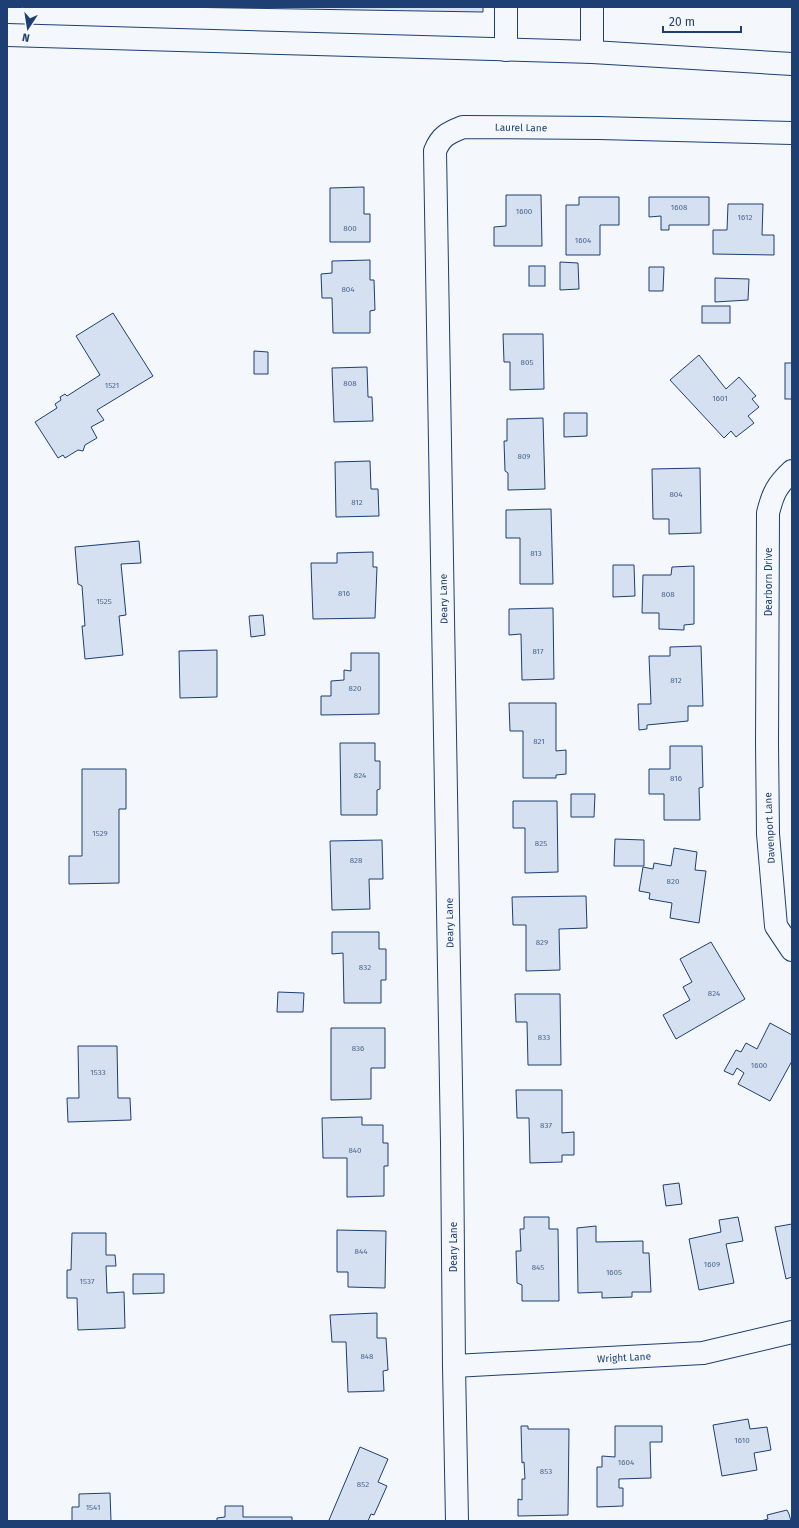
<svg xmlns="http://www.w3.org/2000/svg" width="799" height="1528" viewBox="0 0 799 1528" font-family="'Fira Sans',sans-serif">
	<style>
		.building { fill: #d5e0f0; stroke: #1d3f73 }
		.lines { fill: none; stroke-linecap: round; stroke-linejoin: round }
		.minor-casing { stroke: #1d3f73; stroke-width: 24 }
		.minor { stroke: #f4f7fb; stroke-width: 22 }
		.labels { text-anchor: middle; stroke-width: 3; stroke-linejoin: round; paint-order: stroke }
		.number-label { font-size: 8px; fill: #4b6792 }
		.street-label { font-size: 10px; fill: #1d3f73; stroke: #f4f7fb }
	</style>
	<rect width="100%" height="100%" fill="#f4f7fb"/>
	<!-- building -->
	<g class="building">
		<polygon points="174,7 483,7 483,12"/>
		<polygon points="364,187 364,214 370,214 370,242 330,242 330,188"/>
		<polygon points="506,195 541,195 542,246 494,246 494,227 506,226"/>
		<polygon points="579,197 619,197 619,225 600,225 600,255 566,255 566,205 579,205"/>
		<polygon points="649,197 709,197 709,225 669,225 669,230 661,230 661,216 649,217"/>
		<polygon points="728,204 763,204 762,235 774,235 774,255 713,254 713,230 727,230"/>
		<polygon points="370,260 370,280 374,280 375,310 370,311 370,333 333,333 332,298 322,298 321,274 332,273 332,261"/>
		<polygon points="560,262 578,263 579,289 560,290"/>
		<rect x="529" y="266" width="16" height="20"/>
		<polygon points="649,267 664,267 663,291 649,291"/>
		<polygon points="715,278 749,279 748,300 715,302"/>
		<rect x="702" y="306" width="28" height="17"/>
		<polygon points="113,313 153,376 97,410 104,420 91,427 97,438 85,445 83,451 78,450 65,458 63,455 58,458 35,422 57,408 55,404 61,400 60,397 65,394 67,396 100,375 76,336"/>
		<polygon points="503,334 543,334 544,389 510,390 510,362 504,362"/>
		<polygon points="254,351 268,352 268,374 254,374"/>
		<polygon points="699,355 726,389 739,377 756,396 752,399 759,407 748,416 754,423 736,437 731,431 724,438 670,380"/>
		<rect x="785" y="363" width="7" height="36"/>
		<polygon points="367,367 368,397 372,397 373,421 334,422 332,368"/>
		<polygon points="564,413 587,413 587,436 564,437"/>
		<polygon points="543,418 545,489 508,490 508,473 505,471 504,441 507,441 507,419"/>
		<polygon points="370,461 371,489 378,489 379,516 336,517 335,462"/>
		<polygon points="700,468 701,533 669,534 669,519 653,519 652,469"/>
		<polygon points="551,509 553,584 520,584 520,538 506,538 506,510"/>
		<polygon points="139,541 141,563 121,564 126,615 119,616 123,655 85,659 82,626 85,626 82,586 78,584 75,547"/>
		<polygon points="373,552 373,567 377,567 375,618 313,619 311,563 337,563 337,553"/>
		<polygon points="613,565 634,565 635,596 613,597"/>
		<polygon points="694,566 694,624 684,625 684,630 659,629 659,613 642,613 643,575 671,575 672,567"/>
		<polygon points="553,608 554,679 522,680 521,634 509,635 509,609"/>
		<polygon points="263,615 265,635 251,637 249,616"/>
		<polygon points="701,646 703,706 688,706 688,721 647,725 647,729 639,730 638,704 651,704 649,656 670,656 670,647"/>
		<polygon points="217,650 217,697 180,698 179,651"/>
		<polygon points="351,653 379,653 379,714 321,715 321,696 331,696 331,681 344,680 344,670 351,671"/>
		<polygon points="509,703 556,703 556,751 566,750 566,774 556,775 556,778 523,778 523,731 510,731"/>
		<polygon points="340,743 375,743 375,761 380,761 380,789 377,790 377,815 341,815"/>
		<polygon points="670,746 702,746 703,787 699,788 700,820 664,820 664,794 649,794 649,769 670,769"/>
		<polygon points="82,769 126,769 126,809 119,809 119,883 69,884 69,856 82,856"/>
		<polygon points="571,794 595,794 594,817 571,817"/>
		<polygon points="513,801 557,801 558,872 525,873 525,828 513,828"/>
		<polygon points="615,839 644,840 644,866 614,866"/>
		<polygon points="382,840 383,879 369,879 370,909 332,910 330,841"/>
		<polygon points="674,848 697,852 695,870 706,871 699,923 670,918 672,903 649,899 650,893 639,891 643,867 653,869 654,863 671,866"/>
		<polygon points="586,896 587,928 559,929 560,970 526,971 526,925 513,925 512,897"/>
		<polygon points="332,932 379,932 379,949 386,949 386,980 381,980 381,1003 344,1003 343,953 332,954"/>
		<polygon points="711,942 745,999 676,1039 663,1015 690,1000 683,987 692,982 680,959"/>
		<polygon points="278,992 304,993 303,1012 277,1012"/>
		<polygon points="515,994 560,994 561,1065 528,1065 527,1022 516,1022"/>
		<polygon points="770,1023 792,1035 792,1061 770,1101 738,1084 744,1073 737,1068 733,1075 724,1071 736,1050 741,1052 746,1043 757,1049"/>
		<polygon points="331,1028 385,1028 385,1068 371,1068 371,1099 331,1100"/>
		<polygon points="78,1046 117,1046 118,1098 130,1098 131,1120 68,1122 67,1098 79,1098"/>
		<polygon points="516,1090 562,1090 562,1133 574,1132 574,1155 562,1155 562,1162 530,1163 529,1118 517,1118"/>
		<polygon points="362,1117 362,1125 383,1125 383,1143 388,1143 388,1166 384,1166 384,1196 347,1197 347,1158 323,1158 322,1118"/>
		<polygon points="679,1183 682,1204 666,1206 663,1185"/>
		<polygon points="524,1217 549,1217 549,1229 558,1229 559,1301 522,1301 522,1285 517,1283 516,1251 521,1251 520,1229 524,1229"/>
		<polygon points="738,1217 743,1241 726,1244 734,1283 699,1290 689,1239 721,1232 719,1220"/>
		<polygon points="792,1224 792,1277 786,1279 775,1227"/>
		<polygon points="596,1226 596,1242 643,1241 643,1253 649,1253 651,1292 632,1292 632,1297 602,1298 602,1292 578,1293 577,1228"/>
		<polygon points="337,1230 386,1231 385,1288 348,1287 348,1272 337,1272"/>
		<polygon points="72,1233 106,1233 106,1255 115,1255 116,1266 106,1266 107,1293 124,1292 125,1328 78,1330 77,1298 67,1298 67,1270 71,1270"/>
		<polygon points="133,1274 164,1274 164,1293 133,1294"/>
		<polygon points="377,1313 377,1338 386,1338 388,1370 383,1371 384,1391 348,1392 346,1342 332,1342 330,1315"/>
		<polygon points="748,1419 750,1429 767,1427 771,1450 754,1453 757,1470 722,1476 713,1425"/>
		<polygon points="521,1426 528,1426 528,1429 569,1429 568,1515 518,1516 518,1499 522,1500 522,1479 525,1479 524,1462 522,1463"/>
		<polygon points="615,1426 662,1426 662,1442 650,1442 651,1478 619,1479 619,1488 623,1488 623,1506 597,1507 597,1467 602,1467 602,1456 615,1457"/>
		<polygon points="360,1447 388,1459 378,1482 387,1486 374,1515 371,1514 368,1521 332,1521 329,1520"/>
		<polygon points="110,1493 111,1521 72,1521 72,1507 79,1507 79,1494"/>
		<polygon points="225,1506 243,1506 243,1517 292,1517 292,1521 217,1521 217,1518 225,1517"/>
		<polygon points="787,1510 789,1514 791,1521 761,1521 768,1519 767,1515"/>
	</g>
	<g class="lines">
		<!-- minor casing -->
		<g class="minor-casing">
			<g id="minor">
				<polyline points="592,7 592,52 792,64"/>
				<polyline points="7,35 592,52"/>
				<polyline points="506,50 506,7"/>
				<path d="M792 471C777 485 773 493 768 513L767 743 768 834 776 926 792 950"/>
				<polyline points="454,1366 703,1353 792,1332"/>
				<path d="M457 1521 454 1366 452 1143 435 151C441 136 448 133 463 127L599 128 792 133"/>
			</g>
		</g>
		<!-- minor -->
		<use href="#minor" class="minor"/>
	</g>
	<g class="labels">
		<!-- number labels -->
		<g class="number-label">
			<text x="679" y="210">1608</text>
			<text x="524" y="214">1600</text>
			<text x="745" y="220">1612</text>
			<text x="350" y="231">800</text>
			<text x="583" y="243">1604</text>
			<text x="348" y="292">804</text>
			<text x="527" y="365">805</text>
			<text x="350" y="386">808</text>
			<text x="112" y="388">1521</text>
			<text x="720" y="401">1601</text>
			<text x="524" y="459">809</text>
			<text x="676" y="497">804</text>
			<text x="357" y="505">812</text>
			<text x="536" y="556">813</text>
			<text x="344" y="596">816</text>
			<text x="668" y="597">808</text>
			<text x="104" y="604">1525</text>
			<text x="538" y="654">817</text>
			<text x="676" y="683">812</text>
			<text x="355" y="691">820</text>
			<text x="539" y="744">821</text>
			<text x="360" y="778">824</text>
			<text x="676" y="781">816</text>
			<text x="100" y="836">1529</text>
			<text x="541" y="846">825</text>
			<text x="356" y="863">828</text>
			<text x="673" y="884">820</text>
			<text x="542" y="945">829</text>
			<text x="365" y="970">832</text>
			<text x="714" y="996">824</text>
			<text x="544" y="1040">833</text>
			<text x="358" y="1051">836</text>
			<text x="759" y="1068">1600</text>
			<text x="98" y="1075">1533</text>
			<text x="546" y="1128">837</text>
			<text x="355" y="1153">840</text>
			<text x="361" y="1254">844</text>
			<text x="712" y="1267">1609</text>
			<text x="538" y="1270">845</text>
			<text x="614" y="1275">1605</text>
			<text x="87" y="1284">1537</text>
			<text x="367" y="1359">848</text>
			<text x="742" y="1443">1610</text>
			<text x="626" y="1465">1604</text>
			<text x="546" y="1474">853</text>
			<text x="363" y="1487">852</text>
			<text x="93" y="1510">1541</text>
		</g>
		<!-- street labels -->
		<g class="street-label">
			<text transform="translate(521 127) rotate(1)" y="4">Laurel Lane</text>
			<text transform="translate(768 582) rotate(-90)" y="4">Dearborn Drive</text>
			<text transform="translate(443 599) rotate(-91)" y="4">Deary Lane</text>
			<text transform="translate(769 828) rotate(-93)" y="4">Davenport Lane</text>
			<text transform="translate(449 923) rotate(-91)" y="4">Deary Lane</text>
			<text transform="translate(453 1247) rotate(-90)" y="4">Deary Lane</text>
			<text transform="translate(624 1357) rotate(-3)" y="4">Wright Lane</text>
		</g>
	</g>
	<!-- border -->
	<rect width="799" height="1528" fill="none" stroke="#1d3f73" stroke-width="16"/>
	<!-- north arrow -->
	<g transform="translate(28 28) rotate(192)" stroke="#f4f7fb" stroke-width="3" paint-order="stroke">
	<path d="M0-3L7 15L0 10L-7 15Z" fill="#1d3f73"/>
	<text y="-6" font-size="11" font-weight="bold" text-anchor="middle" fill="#1d3f73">N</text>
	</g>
	<!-- scale -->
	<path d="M663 26v6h78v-6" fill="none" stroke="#1d3f73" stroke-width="2"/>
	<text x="669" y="26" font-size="12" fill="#1d3f73" stroke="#f4f7fb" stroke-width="3" paint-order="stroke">20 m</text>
</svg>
